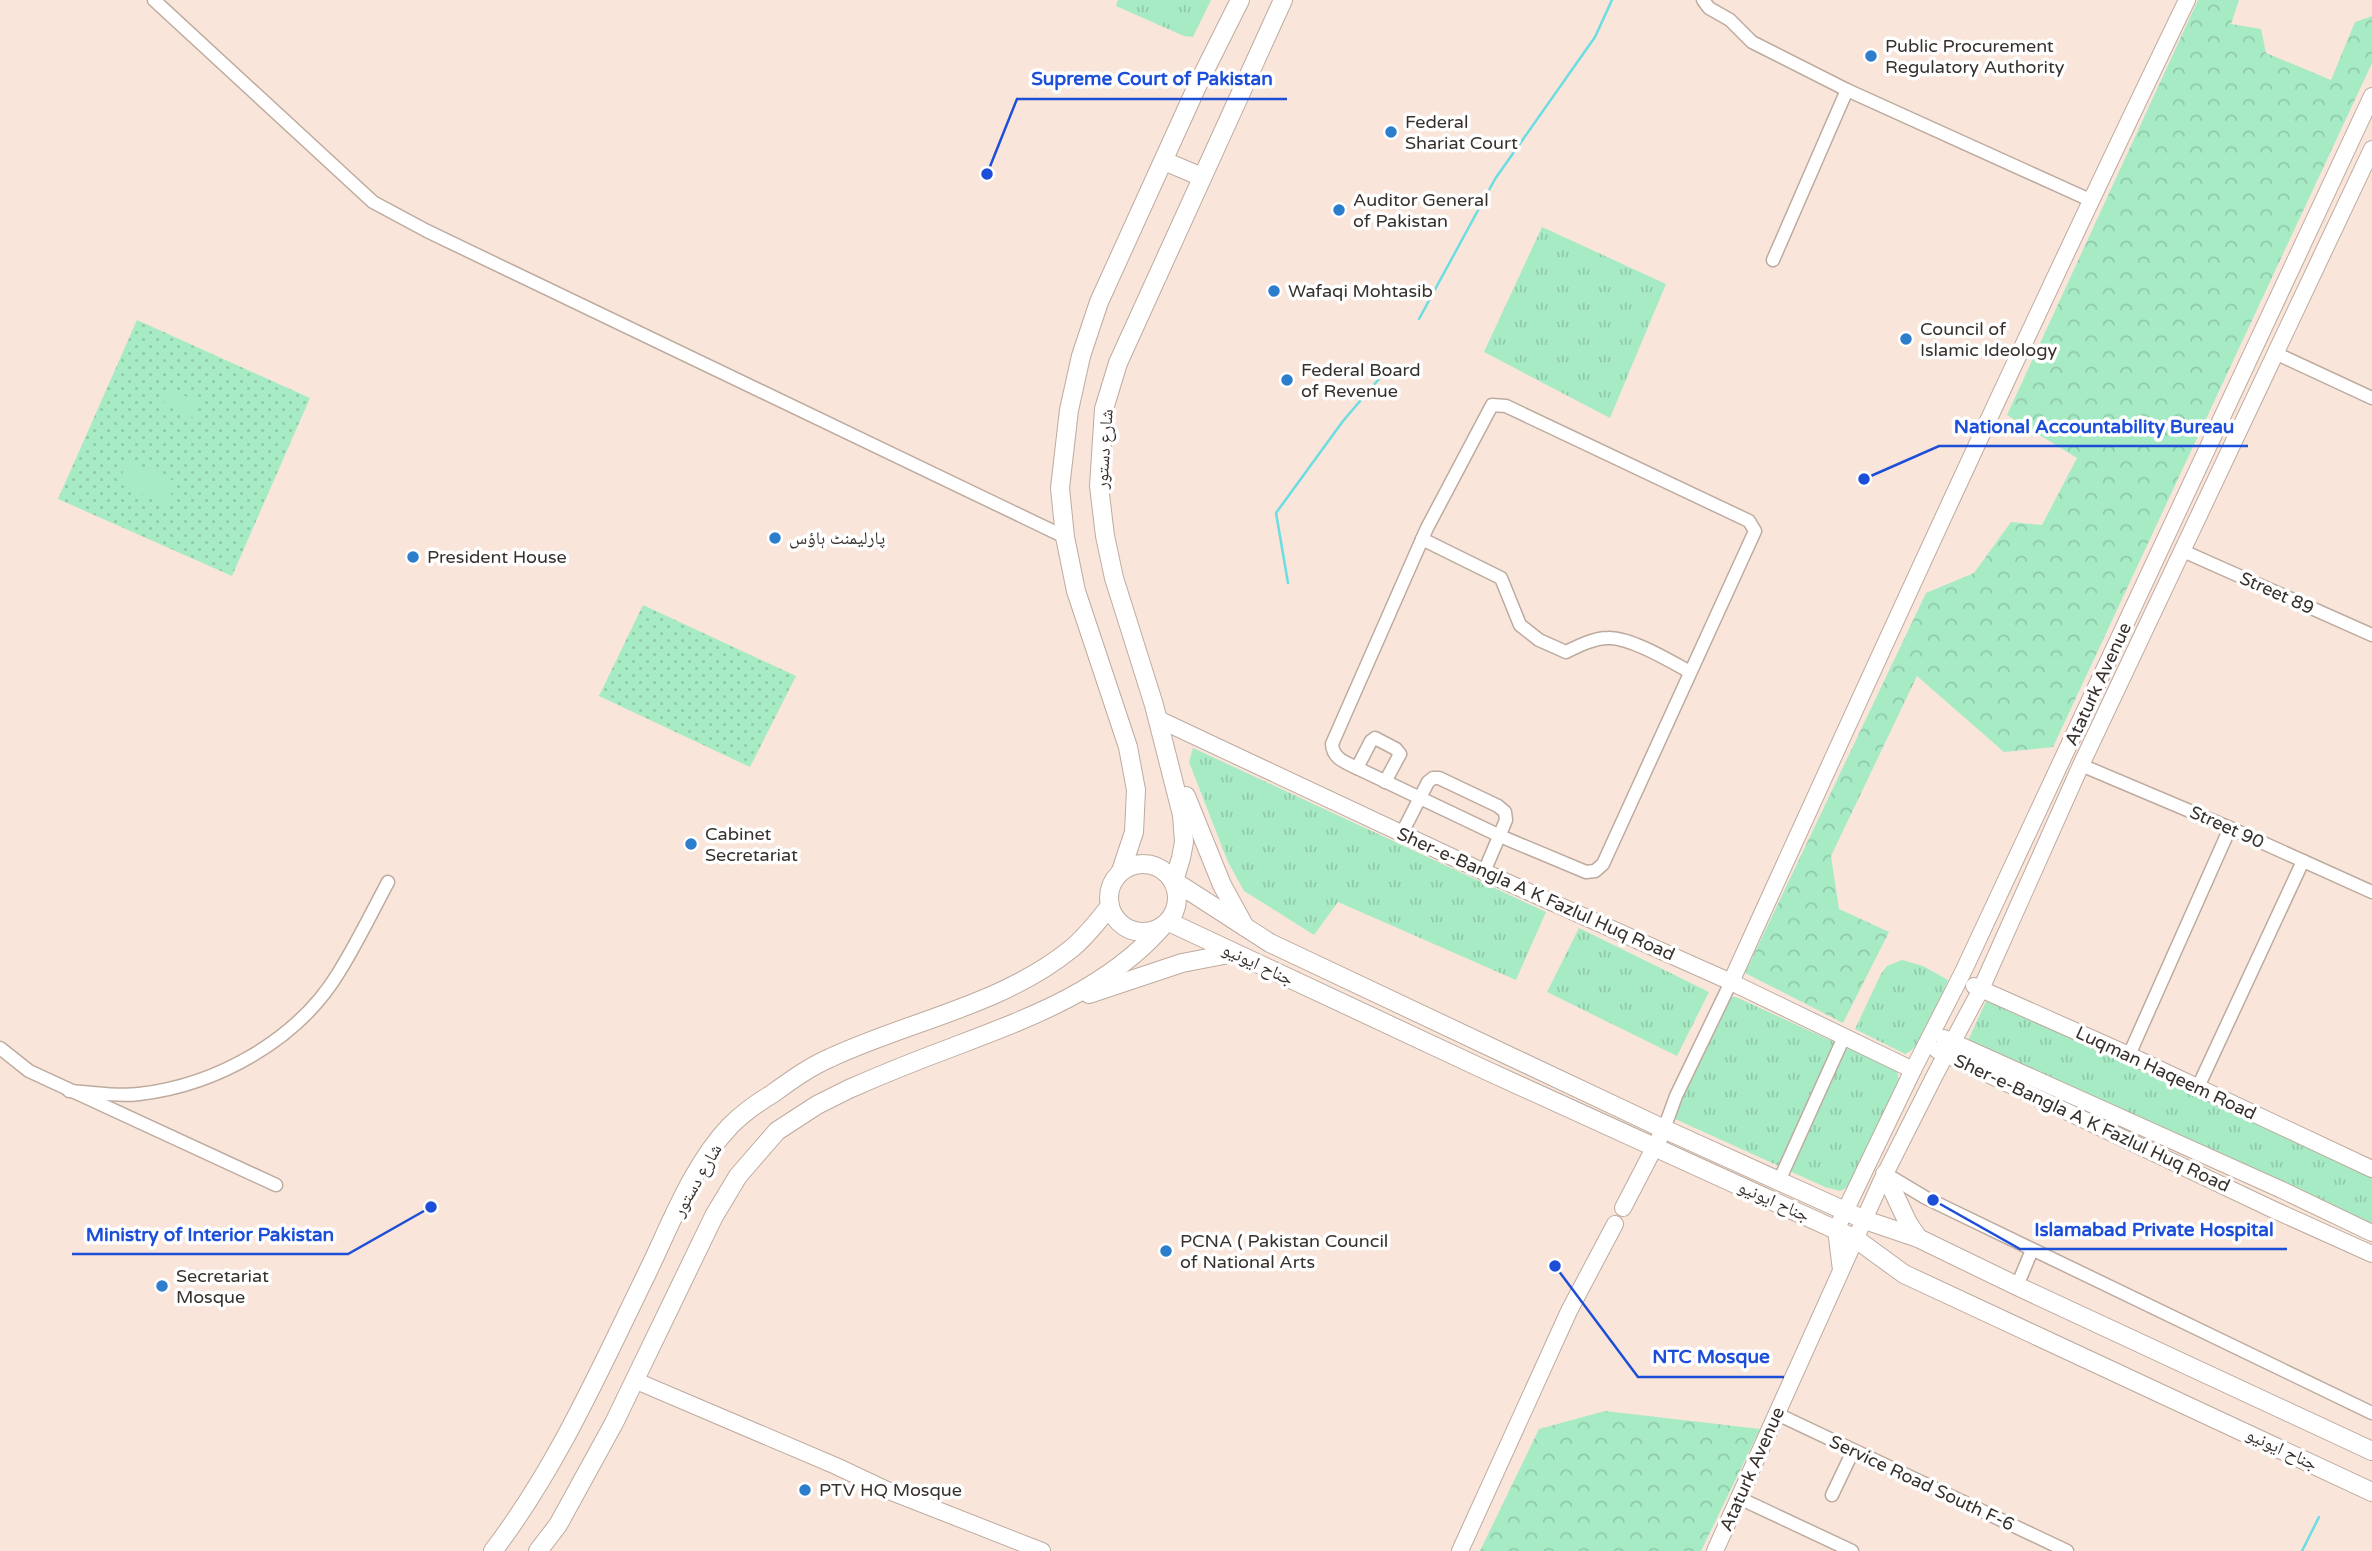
<svg xmlns="http://www.w3.org/2000/svg" width="2372" height="1551" viewBox="0 0 2372 1551" font-family="'Varela Round','Noto Naskh Arabic',sans-serif">
	<style>
		.grass { fill: url(#grass-tufts) }
		.forest { fill: url(#forest-crowns) }
		.garden { fill: url(#garden-dots) }
		.pitch { fill: #a7ebc5 }
		.lines { fill: none; stroke-linecap: round; stroke-linejoin: round }
		.stream { stroke: #6bdde3; stroke-width: 2.5 }
		.street-casing { stroke: #beab9f; stroke-width: 15 }
		.secondary-casing { stroke: #beab9f; stroke-width: 18 }
		.primary-casing { stroke: #beab9f; stroke-width: 20 }
		.street { stroke: #fff; stroke-width: 12 }
		.secondary { stroke: #fff; stroke-width: 16 }
		.primary { stroke: #fff; stroke-width: 18 }
		.poi-dot { fill: #2c7ecd; stroke: #fff; stroke-width: 2.5 }
		.labels { text-anchor: middle; stroke-width: 7; stroke-linejoin: round; paint-order: stroke }
		.poi-label { font-size: 18px; fill: #38302c; stroke: #fff; text-anchor: start }
		.street-label { font-size: 18px; fill: #38302c; stroke: #fff }
		.leader { fill: none; stroke: #1d4ed8; stroke-width: 2.5 }
		.callout-dot { fill: #1d4ed8; stroke: #fff; stroke-width: 2.5 }
		.callout-label { font-size: 19px; text-anchor: middle; font-weight: bold; fill: #1d4ed8; stroke: #fff; stroke-width: 7; stroke-linejoin: round; paint-order: stroke }
	</style>
	<defs>
		<pattern id="grass-tufts" width="24" height="20" patternUnits="userSpaceOnUse" patternTransform="scale(1.75)"><rect width="24" height="20" fill="#a7ebc5"/><path d="M3 7l-1-3M5 7V3M7 7l1-3M15 17l-1-3M17 17v-4M19 17l1-3" fill="none" stroke="#90caa9"/></pattern>
		<pattern id="forest-crowns" width="20" height="18" patternUnits="userSpaceOnUse" patternTransform="scale(1.75)"><rect width="20" height="18" fill="#a7ebc5"/><path d="M2 6a3 3 0 1 1 6 0M12 15a3 3 0 1 1 6 0" fill="none" stroke="#90caa9"/></pattern>
		<pattern id="garden-dots" width="8" height="8" patternUnits="userSpaceOnUse" patternTransform="scale(1.75)"><rect width="8" height="8" fill="#a7ebc5"/><path d="M2 2h.1M6 6h.1" fill="none" stroke="#90caa9" stroke-width="1.8" stroke-linecap="round"/></pattern>
	</defs>
	<rect width="100%" height="100%" fill="#f9e5d9"/>
	<!-- grass -->
	<g class="grass">
		<polygon points="1118,0 1211,0 1193,37 1184,36 1116,6"/>
		<polygon points="1542,227 1666,284 1610,418 1484,352"/>
		<polygon points="1193,748 1546,912 1516,980 1338,902 1314,935 1244,891 1228,862 1189,762"/>
		<polygon points="1579,928 1709,992 1677,1056 1547,992"/>
		<path d="M1902 960 1923 966 1948 980C1939 1000 1926 1046 1905 1054L1855 1029 1881 974 1887 966Z"/>
		<polygon points="1730,997 1736,997 1897,1071 1899,1080 1897,1089 1854,1184 1840,1191 1825,1187 1673,1118"/>
		<polygon points="1988,997 2372,1178 2372,1234 1965,1047"/>
	</g>
	<!-- forest -->
	<g class="forest">
		<polygon points="2198,0 2239,0 2231,24 2261,29 2266,53 2331,80 2355,22 2372,16 2372,63 2053,747 2004,752 1917,676 1831,856 1839,909 1889,932 1843,1023 1745,973 1926,593 1974,573 2011,522 2042,525 2077,458 2007,415"/>
		<polygon points="1605,1411 1760,1429 1701,1551 1480,1551 1539,1429"/>
	</g>
	<!-- garden -->
	<g class="garden">
		<polygon points="137,320 310,398 232,576 58,499"/>
		<polygon points="643,605 796,676 750,767 599,696"/>
	</g>
	<!-- pitch -->
	<g class="pitch">
		<polygon points="169,389 201,403 194,418 163,404"/>
		<polygon points="128,460 177,482 166,505 118,483"/>
	</g>
	<g class="lines">
		<!-- stream -->
		<g class="stream">
			<polyline points="1419,319 1495,179 1595,37 1612,0"/>
			<polyline points="1288,583 1276,513 1343,421 1384,373"/>
			<polyline points="2302,1551 2319,1517"/>
		</g>
		<!-- street casing -->
		<g class="street-casing">
			<g id="street">
				<polyline points="154,0 373,202 427,231 1065,537"/>
				<polyline points="1703,0 1709,8 1730,20 1752,42 1847,90 2090,200"/>
				<polyline points="1773,260 1847,90"/>
				<polyline points="2275,353 2372,398"/>
				<path d="M1492 405 1506 406 1749 521 1755 531 1603 864 1595 871 1586 872 1500 836 1357 768C1345 762 1333 759 1332 744L1427 528Z"/>
				<path d="M1422 539 1501 578 1520 625 1539 640 1566 652C1578 646 1594 638 1608 638 1630 637 1670 661 1690 672"/>
				<polyline points="2183,551 2372,635"/>
				<polyline points="2081,765 2230,828 2372,892"/>
				<polyline points="1357,768 1371,741 1375,738 1396,749 1400,754 1385,782"/>
				<polyline points="1402,833 1428,782 1433,778 1439,778 1498,806 1505,812 1506,820 1484,872"/>
				<polyline points="0,1048 29,1071 276,1185"/>
				<polyline points="2129,1055 2230,828"/>
				<polyline points="2198,1087 2303,861"/>
				<path d="M69 1091C92 1092 117 1097 139 1094 217 1085 298 1040 339 972 357 943 372 912 388 882"/>
				<polyline points="1664,1129 1676,1096 1731,982"/>
				<polyline points="1886,1174 1926,1198 2372,1413"/>
				<polyline points="1779,1181 1844,1037"/>
				<polyline points="2017,1286 2032,1250"/>
				<polyline points="1777,1414 2067,1551"/>
				<polyline points="1832,1495 1853,1451"/>
				<polyline points="1739,1498 1852,1551"/>
			</g>
		</g>
		<!-- secondary casing -->
		<g class="secondary-casing">
			<g id="secondary">
				<polyline points="1158,719 1484,872 1731,982 1913,1070"/>
				<path d="M1731 982C1880 654 2030 325 2187 0"/>
				<polyline points="1974,986 2129,1055 2372,1169"/>
				<polyline points="1944,1038 2282,1190 2372,1233"/>
				<polyline points="1937,1050 2272,1209 2372,1254"/>
				<polyline points="1623,1208 1664,1129"/>
				<polyline points="1841,1270 1836,1230 1913,1070 1963,972 2372,96"/>
				<polyline points="634,1380 836,1466 889,1491 1042,1551"/>
				<polyline points="1460,1551 1569,1311 1615,1224"/>
				<polyline points="1715,1551 1881,1182 1936,1073 1981,989 2081,765 2372,149"/>
			</g>
		</g>
		<!-- primary casing -->
		<g class="primary-casing">
			<g id="primary">
				<polyline points="1164,161 1202,177"/>
				<polyline points="1186,796 1222,885 1245,927"/>
				<circle cx="1143" cy="898" r="34"/>
				<polyline points="1121,871 1134,832 1136,790 1128,747 1076,591 1065,537 1060,488 1069,410 1081,356 1099,302 1198,84 1240,0"/>
				<polyline points="1174,881 1270,943 1664,1129 1865,1220 1918,1238 2017,1286 2372,1451"/>
				<polyline points="1174,881 1181,858 1184,842 1182,815 1154,705 1114,578 1105,536 1099,486 1104,409 1118,363 1283,0"/>
				<polyline points="1169,922 1481,1068 1856,1239 1904,1274 2372,1492"/>
				<polyline points="1089,994 1182,963 1234,953"/>
				<polyline points="1885,1174 1908,1223 1918,1238"/>
				<path d="M493 1551C558 1466 602 1365 649 1269 672 1221 693 1165 730 1126 742 1114 757 1103 772 1094 790 1081 809 1067 830 1058 909 1021 1002 1005 1071 949 1086 937 1098 921 1110 906"/>
				<path d="M538 1551 558 1525 614 1423 714 1216 738 1176 777 1131 817 1105 849 1089C883 1074 918 1060 953 1047 1029 1018 1106 990 1161 928"/>
			</g>
		</g>
		<!-- street -->
		<use href="#street" class="street"/>
		<!-- secondary -->
		<use href="#secondary" class="secondary"/>
		<!-- primary -->
		<use href="#primary" class="primary"/>
	</g>
	<!-- markers -->
	<g class="poi-dot">
		<circle cx="1871" cy="56" r="7"/>
		<circle cx="1391" cy="132" r="7"/>
		<circle cx="1339" cy="210" r="7"/>
		<circle cx="1274" cy="291" r="7"/>
		<circle cx="1906" cy="339" r="7"/>
		<circle cx="1287" cy="380" r="7"/>
		<circle cx="775" cy="538" r="7"/>
		<circle cx="413" cy="557" r="7"/>
		<circle cx="691" cy="844" r="7"/>
		<circle cx="1166" cy="1251" r="7"/>
		<circle cx="162" cy="1286" r="7"/>
		<circle cx="805" cy="1490" r="7"/>
	</g>
	<g class="labels">
		<!-- poi labels -->
		<g class="poi-label">
			<text x="1885" y="52">Public Procurement<tspan x="1885" dy="21">Regulatory Authority</tspan></text>
			<text x="1405" y="128">Federal<tspan x="1405" dy="21">Shariat Court</tspan></text>
			<text x="1353" y="206">Auditor General<tspan x="1353" dy="21">of Pakistan</tspan></text>
			<text x="1288" y="297">Wafaqi Mohtasib</text>
			<text x="1920" y="335">Council of<tspan x="1920" dy="21">Islamic Ideology</tspan></text>
			<text x="1301" y="376">Federal Board<tspan x="1301" dy="21">of Revenue</tspan></text>
			<text x="789" y="544">پارلیمنٹ ہاؤس</text>
			<text x="427" y="563">President House</text>
			<text x="705" y="840">Cabinet<tspan x="705" dy="21">Secretariat</tspan></text>
			<text x="1180" y="1247">PCNA ( Pakistan Council<tspan x="1180" dy="21">of National Arts</tspan></text>
			<text x="176" y="1282">Secretariat<tspan x="176" dy="21">Mosque</tspan></text>
			<text x="819" y="1496">PTV HQ Mosque</text>
		</g>
		<!-- street labels -->
		<g class="street-label">
			<text transform="translate(1104 449) rotate(-86)" y="6">شارع دستور</text>
			<text transform="translate(2277 593) rotate(24)" y="6">Street 89</text>
			<text transform="translate(2098 684) rotate(-65)" y="6">Ataturk Avenue</text>
			<text transform="translate(2227 827) rotate(24)" y="6">Street 90</text>
			<text transform="translate(1536 894) rotate(24)" y="6">Sher-e-Bangla A K Fazlul Huq Road</text>
			<text transform="translate(1258 964) rotate(25)" y="6">جناح ایونیو</text>
			<text transform="translate(2166 1073) rotate(25)" y="6">Luqman Haqeem Road</text>
			<text transform="translate(2092 1123) rotate(25)" y="6">Sher-e-Bangla A K Fazlul Huq Road</text>
			<text transform="translate(697 1180) rotate(-60)" y="6">شارع دستور</text>
			<text transform="translate(1774 1201) rotate(24)" y="6">جناح ایونیو</text>
			<text transform="translate(2282 1449) rotate(25)" y="6">جناح ایونیو</text>
			<text transform="translate(1752 1469) rotate(-66)" y="6">Ataturk Avenue</text>
			<text transform="translate(1922 1483) rotate(25)" y="6">Service Road South F-6</text>
		</g>
	</g>
	<!-- callouts -->
	<path class="leader" d="M987 174L1017 99H1287M1864 479L1939 446H2248M1933 1200L2020 1249H2287M431 1207L348 1254H72M1555 1266L1638 1377H1784"/>
	<g class="callout-dot">
		<circle cx="987" cy="174" r="7"/>
		<circle cx="1864" cy="479" r="7"/>
		<circle cx="1933" cy="1200" r="7"/>
		<circle cx="431" cy="1207" r="7"/>
		<circle cx="1555" cy="1266" r="7"/>
	</g>
	<g class="callout-label">
		<text x="1152" y="85">Supreme Court of Pakistan</text>
		<text x="2094" y="433">National Accountability Bureau</text>
		<text x="2154" y="1236">Islamabad Private Hospital</text>
		<text x="210" y="1241">Ministry of Interior Pakistan</text>
		<text x="1711" y="1363">NTC Mosque</text>
	</g>
</svg>
